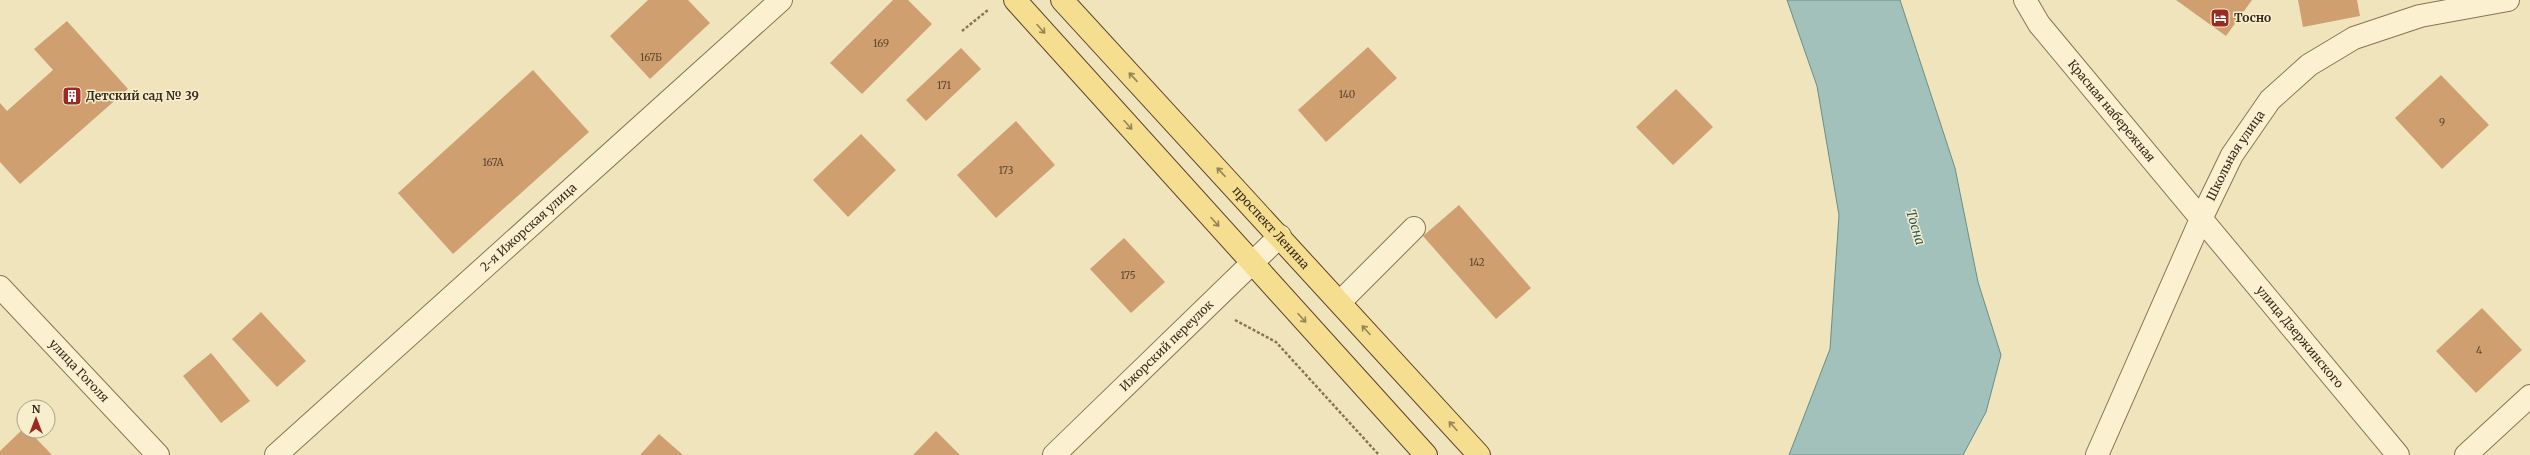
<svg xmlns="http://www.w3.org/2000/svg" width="2530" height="455" viewBox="0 0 2530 455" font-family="Merriweather,serif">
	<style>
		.water { fill: #a1c1ba; stroke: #688f88 }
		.building { fill: #d09f70 }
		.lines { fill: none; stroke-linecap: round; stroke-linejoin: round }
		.minor-casing { stroke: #897455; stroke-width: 24 }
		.major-casing { stroke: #56412a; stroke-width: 24 }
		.path { stroke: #897455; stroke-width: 2.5; stroke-dasharray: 3 2; stroke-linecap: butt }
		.minor { stroke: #fbf1d0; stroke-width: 22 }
		.major { stroke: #f6de91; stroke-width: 22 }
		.oneway { stroke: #968456 }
		.labels { text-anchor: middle; stroke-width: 3; stroke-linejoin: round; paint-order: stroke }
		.number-label { font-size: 10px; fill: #5d4730 }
		.poi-label { font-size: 12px; font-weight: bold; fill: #372a1b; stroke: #f7eecd; text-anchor: start }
		.street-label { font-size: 12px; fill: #372a1b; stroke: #f7eecd }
		.water-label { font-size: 13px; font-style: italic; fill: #295758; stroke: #f7eecd }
	</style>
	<rect width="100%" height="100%" fill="#f0e4bd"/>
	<!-- water -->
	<polygon class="water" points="1787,0 1900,0 1955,168 1978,282 2001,355 1986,412 1963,455 1789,455 1830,349 1839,215 1817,86"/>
	<!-- building -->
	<g class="building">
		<polygon points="648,0 688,0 710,23 650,79 610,36"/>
		<polygon points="893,0 908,0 932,24 862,94 830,63"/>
		<polygon points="2176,0 2252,0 2226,36"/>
		<polygon points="2298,0 2357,0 2360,16 2303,27"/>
		<polygon points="67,21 128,89 20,184 0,162 0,103 7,111 53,70 34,49"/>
		<polygon points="1368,47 1397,78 1326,142 1298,110"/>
		<polygon points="961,48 981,69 926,121 906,100"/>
		<polygon points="533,70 589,132 453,254 398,193"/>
		<polygon points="2441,75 2489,125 2442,169 2395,118"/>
		<polygon points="1676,89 1713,127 1673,165 1636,127"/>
		<polygon points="1016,121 1055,165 996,218 957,175"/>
		<polygon points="861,134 896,170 848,217 813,180"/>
		<polygon points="1459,205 1531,288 1496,319 1423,236"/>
		<polygon points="1124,238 1165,282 1131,313 1090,269"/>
		<polygon points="2482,308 2522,350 2476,393 2436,351"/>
		<polygon points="261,312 306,361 277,387 232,339"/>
		<polygon points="211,353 250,401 221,423 183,376"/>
		<polygon points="24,428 24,431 29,431 52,455 0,455 0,451"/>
		<polygon points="936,431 960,455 913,455"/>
		<polygon points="659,434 683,455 640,455"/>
	</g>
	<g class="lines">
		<!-- minor casing -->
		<g class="minor-casing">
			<g id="minor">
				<path id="s1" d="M2025 0 2039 24 2398 455"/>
				<path id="s2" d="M0 287 158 455"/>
				<polyline points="1340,302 1414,228"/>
				<path id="s3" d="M276 455 781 0"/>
				<path id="s4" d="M1054 455 1280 236"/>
				<path id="s5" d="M2097 455 2201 219 2232 155 2270 100 2309 65 2354 38 2420 16 2508 0"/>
				<polyline points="2466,455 2530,396"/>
			</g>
		</g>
		<!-- major casing -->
		<g class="major-casing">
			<g id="major">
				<polyline points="1015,0 1426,455"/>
				<path id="s6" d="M1062 0 1479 455"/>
			</g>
		</g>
		<!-- path -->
		<g class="path">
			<polyline points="962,31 988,10"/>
			<polyline points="1235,320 1276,342 1379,455"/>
		</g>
		<!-- minor -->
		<use href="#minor" class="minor"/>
		<!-- major -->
		<use href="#major" class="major"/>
	</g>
	<!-- one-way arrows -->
	<defs><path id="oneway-shaft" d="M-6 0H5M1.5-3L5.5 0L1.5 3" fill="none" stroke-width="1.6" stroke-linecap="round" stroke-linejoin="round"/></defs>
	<g class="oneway">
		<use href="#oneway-shaft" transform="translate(1041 29) rotate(48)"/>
		<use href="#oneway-shaft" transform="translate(1133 77) rotate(-133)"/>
		<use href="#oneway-shaft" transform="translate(1128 125) rotate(48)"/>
		<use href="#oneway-shaft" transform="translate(1221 172) rotate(-133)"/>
		<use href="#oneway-shaft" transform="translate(1215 222) rotate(48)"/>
		<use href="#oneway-shaft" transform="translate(1302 318) rotate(48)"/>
		<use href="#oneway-shaft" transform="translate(1366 330) rotate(-132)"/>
		<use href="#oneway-shaft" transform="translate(1453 426) rotate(-132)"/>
	</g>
	<!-- icons -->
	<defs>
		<g id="hotel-square" transform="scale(1)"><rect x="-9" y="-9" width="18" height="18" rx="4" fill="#9b2a22" stroke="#f7eecd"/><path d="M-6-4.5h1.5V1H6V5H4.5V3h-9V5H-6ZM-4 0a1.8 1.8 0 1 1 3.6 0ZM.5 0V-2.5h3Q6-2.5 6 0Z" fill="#fff"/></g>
		<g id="building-square" transform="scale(1)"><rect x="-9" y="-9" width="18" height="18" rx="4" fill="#9b2a22" stroke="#f7eecd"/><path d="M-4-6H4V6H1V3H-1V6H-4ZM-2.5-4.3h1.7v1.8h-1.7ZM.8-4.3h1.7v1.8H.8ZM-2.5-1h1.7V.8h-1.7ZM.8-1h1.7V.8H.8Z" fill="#fff"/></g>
	</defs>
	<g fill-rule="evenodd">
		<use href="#hotel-square" x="2220" y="18"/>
		<use href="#building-square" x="72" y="96"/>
	</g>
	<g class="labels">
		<!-- number labels -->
		<g class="number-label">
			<text x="881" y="47">169</text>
			<text x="651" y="61">167Б</text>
			<text x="944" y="89">171</text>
			<text x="1347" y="98">140</text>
			<text x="2442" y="126">9</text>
			<text x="493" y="166">167А</text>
			<text x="1006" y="174">173</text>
			<text x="1477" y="266">142</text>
			<text x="1128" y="279">175</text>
			<text x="2479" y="354">4</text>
		</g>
		<!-- poi labels -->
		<g class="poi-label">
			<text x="2234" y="22">Тосно</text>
			<text x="86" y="100">Детский сад № 39</text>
		</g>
		<!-- street labels -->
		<g class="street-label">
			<text dy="4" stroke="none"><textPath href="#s1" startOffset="141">Красная набережная</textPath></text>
			<text dy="4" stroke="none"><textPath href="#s5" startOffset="330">Школьная улица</textPath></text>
			<text dy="4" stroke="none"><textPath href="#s6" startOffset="309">проспект Ленина</textPath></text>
			<text dy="4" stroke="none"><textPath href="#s3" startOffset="340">2-я Ижорская улица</textPath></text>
			<text dy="4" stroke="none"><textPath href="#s1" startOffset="435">улица Дзержинского</textPath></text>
			<text dy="4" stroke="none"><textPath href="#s4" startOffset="157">Ижорский переулок</textPath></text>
			<text dy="4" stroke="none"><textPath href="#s2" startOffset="115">улица Гоголя</textPath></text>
		</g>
		<!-- water labels -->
		<g class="water-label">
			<text transform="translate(1916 227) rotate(73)" y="5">Тосна</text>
		</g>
	</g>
	<!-- north arrow -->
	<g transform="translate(36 419)"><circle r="19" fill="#f7eecd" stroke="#aaa086"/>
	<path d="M0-3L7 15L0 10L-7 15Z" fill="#9b2a22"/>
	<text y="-6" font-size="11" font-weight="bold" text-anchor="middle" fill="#372a1b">N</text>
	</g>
</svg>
